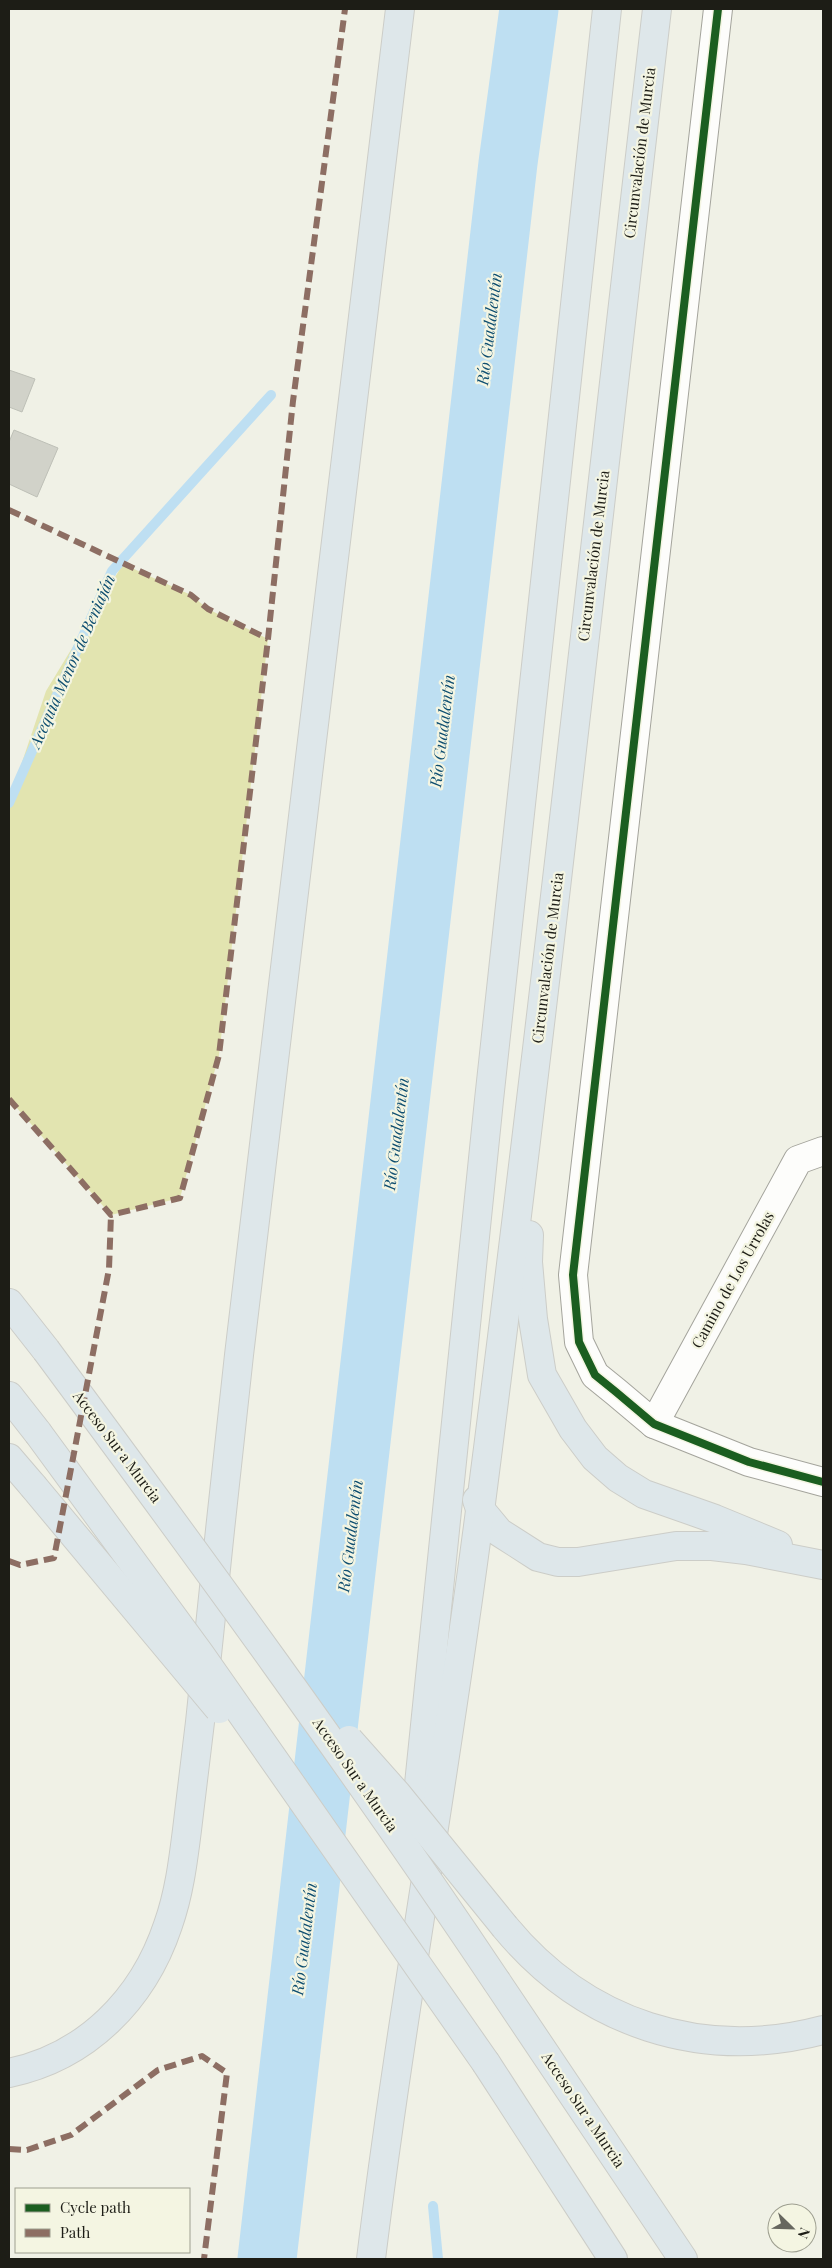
<svg xmlns="http://www.w3.org/2000/svg" width="832" height="2268" viewBox="0 0 832 2268" font-family="'Playfair Display',serif">
	<style>
		.green { fill: #e2e4b0 }
		.lines { fill: none; stroke-linecap: round; stroke-linejoin: round }
		.stream { stroke: #bedff2; stroke-width: 10 }
		.river { stroke: #bedff2; stroke-width: 59 }
		.building { fill: #d1d2c9; stroke: #bec0b7 }
		.street-casing { stroke: #a4a49c; stroke-width: 30 }
		.highway-casing { stroke: #cccdc8; stroke-width: 30 }
		.street { stroke: #fdfdfb; stroke-width: 28 }
		.highway { stroke: #dee7ea; stroke-width: 28 }
		.highway-bridge-casing { stroke: #cccdc8; stroke-width: 30; stroke-linecap: butt }
		.highway-bridge { stroke: #dee7ea; stroke-width: 28 }
		.quiet { stroke: #8d6e63; stroke-width: 6; stroke-dasharray: 12 6; stroke-linecap: butt }
		.cycleway-casing { stroke: #f4f5e2; stroke-width: 11 }
		.cycleway { stroke: #1b5e20; stroke-width: 8 }
		.labels { text-anchor: middle; stroke-width: 4.5; stroke-linejoin: round; paint-order: stroke }
		.street-label { font-size: 15px; fill: #1d1d16; stroke: #f4f5e2 }
		.water-label { font-size: 16px; font-style: italic; fill: #0e4e70; stroke: #f4f5e2 }
	</style>
	<rect width="100%" height="100%" fill="#f0f1e6"/>
	<!-- green -->
	<polygon class="green" points="123,564 191,595 208,609 268,639 219,1055 180,1198 111,1215 9,1099 9,801 46,691"/>
	<g class="lines">
		<!-- stream -->
		<g class="stream">
			<polyline points="9,803 112,571 271,395"/>
			<polyline points="433,2206 438,2259"/>
		</g>
		<!-- river -->
		<polyline class="river" points="267,2259 508,163 529,9"/>
	</g>
	<!-- building -->
	<g class="building">
		<polygon points="9,370 35,379 22,412 9,407"/>
		<polygon points="14,430 58,448 37,497 9,484 9,442"/>
	</g>
	<g class="lines">
		<!-- street casing -->
		<g class="street-casing">
			<g id="street">
				<polyline points="718,9 573,1275 579,1342 595,1375 616,1392 654,1424 749,1462 823,1482"/>
				<polyline points="654,1424 798,1160 823,1151"/>
			</g>
		</g>
		<!-- highway casing -->
		<g class="highway-casing">
			<g id="highway">
				<polyline points="529,1235 528,1262 533,1319 542,1375 573,1429 595,1458 618,1478 644,1494 715,1519 778,1545"/>
				<polyline points="9,1303 46,1350"/>
				<polyline points="9,1396 38,1433"/>
				<polyline points="9,1458 33,1486"/>
				<polyline points="477,1500 480,1509 499,1532 538,1557 558,1562 578,1562 676,1546 712,1546 746,1550 823,1565"/>
				<polyline points="414,1833 489,1100 607,9"/>
				<path d="M505 1927C585 2024 702 2062 823 2030"/>
				<polyline points="497,1982 683,2259"/>
				<polyline points="486,2063 613,2259"/>
				<path d="M9 2073C86 2057 143 2000 168 1925 179 1894 183 1862 187 1830 191 1794 196 1758 200 1722 213 1600 225 1477 239 1355 291 906 347 458 400 9"/>
				<path d="M371 2259C402 2007 449 1756 481 1503 545 1006 599 507 657 9"/>
			</g>
		</g>
		<!-- street -->
		<use href="#street" class="street"/>
		<!-- highway -->
		<use href="#highway" class="highway"/>
		<!-- highway-bridge casing -->
		<g class="highway-bridge-casing">
			<g id="highway-bridge">
				<path d="M46 1350C200 1558 353 1767 497 1982"/>
				<polyline points="38,1433 200,1654 486,2063"/>
				<polyline points="33,1486 219,1709"/>
				<polyline points="349,1740 397,1794 505,1927"/>
			</g>
		</g>
		<!-- highway-bridge -->
		<use href="#highway-bridge" class="highway-bridge"/>
		<!-- quiet -->
		<g class="quiet">
			<polyline points="9,510 191,595 208,609 268,639"/>
			<polyline points="9,1099 111,1215 180,1198 219,1055 268,639 293,401 345,9"/>
			<polyline points="9,1561 20,1565 54,1558 109,1269 111,1215"/>
			<polyline points="9,2149 27,2150 71,2135 158,2070 202,2056 227,2073 204,2259"/>
		</g>
		<!-- cycleway casing -->
		<g class="cycleway-casing">
			<polyline id="cycleway" points="718,9 573,1275 579,1342 595,1375 616,1392 654,1424 749,1462 823,1482"/>
		</g>
		<!-- cycleway -->
		<use href="#cycleway" class="cycleway"/>
	</g>
	<g class="labels">
		<!-- street labels -->
		<g class="street-label">
			<text transform="translate(640 153) rotate(-83)" y="5">Circunvalación de Murcia</text>
			<text transform="translate(594 556) rotate(-83)" y="5">Circunvalación de Murcia</text>
			<text transform="translate(548 958) rotate(-83)" y="5">Circunvalación de Murcia</text>
			<text transform="translate(733 1280) rotate(-61)" y="5">Camino de Los Urrolas</text>
			<text transform="translate(117 1447) rotate(53)" y="5">Acceso Sur a Murcia</text>
			<text transform="translate(355 1775) rotate(55)" y="5">Acceso Sur a Murcia</text>
			<text transform="translate(583 2110) rotate(56)" y="5">Acceso Sur a Murcia</text>
		</g>
		<!-- water labels -->
		<g class="water-label">
			<text transform="translate(489 329) rotate(-83)" y="6">Río Guadalentín</text>
			<text transform="translate(72 661) rotate(-66)" y="6">Acequia Menor de Beniaján</text>
			<text transform="translate(442 731) rotate(-83)" y="6">Río Guadalentín</text>
			<text transform="translate(396 1134) rotate(-83)" y="6">Río Guadalentín</text>
			<text transform="translate(350 1536) rotate(-83)" y="6">Río Guadalentín</text>
			<text transform="translate(304 1939) rotate(-83)" y="6">Río Guadalentín</text>
		</g>
	</g>
	<!-- border -->
	<rect width="832" height="2268" fill="none" stroke="#1d1d16" stroke-width="20"/>
	<!-- legend -->
	<rect x="15" y="2188" width="175" height="65" fill="#f4f5e2" stroke="#9e9f90"/>
	<rect x="25" y="2204" width="25" height="8" fill="#1b5e20" stroke="#9e9f90"/>
	<text x="60" y="2213" font-size="15" fill="#1d1d16">Cycle path</text>
	<rect x="25" y="2229" width="25" height="8" fill="#8d6e63" stroke="#9e9f90"/>
	<text x="60" y="2238" font-size="15" fill="#1d1d16">Path</text>
	<!-- north arrow -->
	<g transform="translate(792 2228) rotate(113)"><circle r="24" fill="#f4f5e2" stroke="#9e9f90"/>
	<path d="M0-4L9 19L0 12L-9 19Z" fill="#67675f"/>
	<text y="-8" font-size="14" font-weight="bold" text-anchor="middle" fill="#1d1d16">N</text>
	</g>
</svg>
